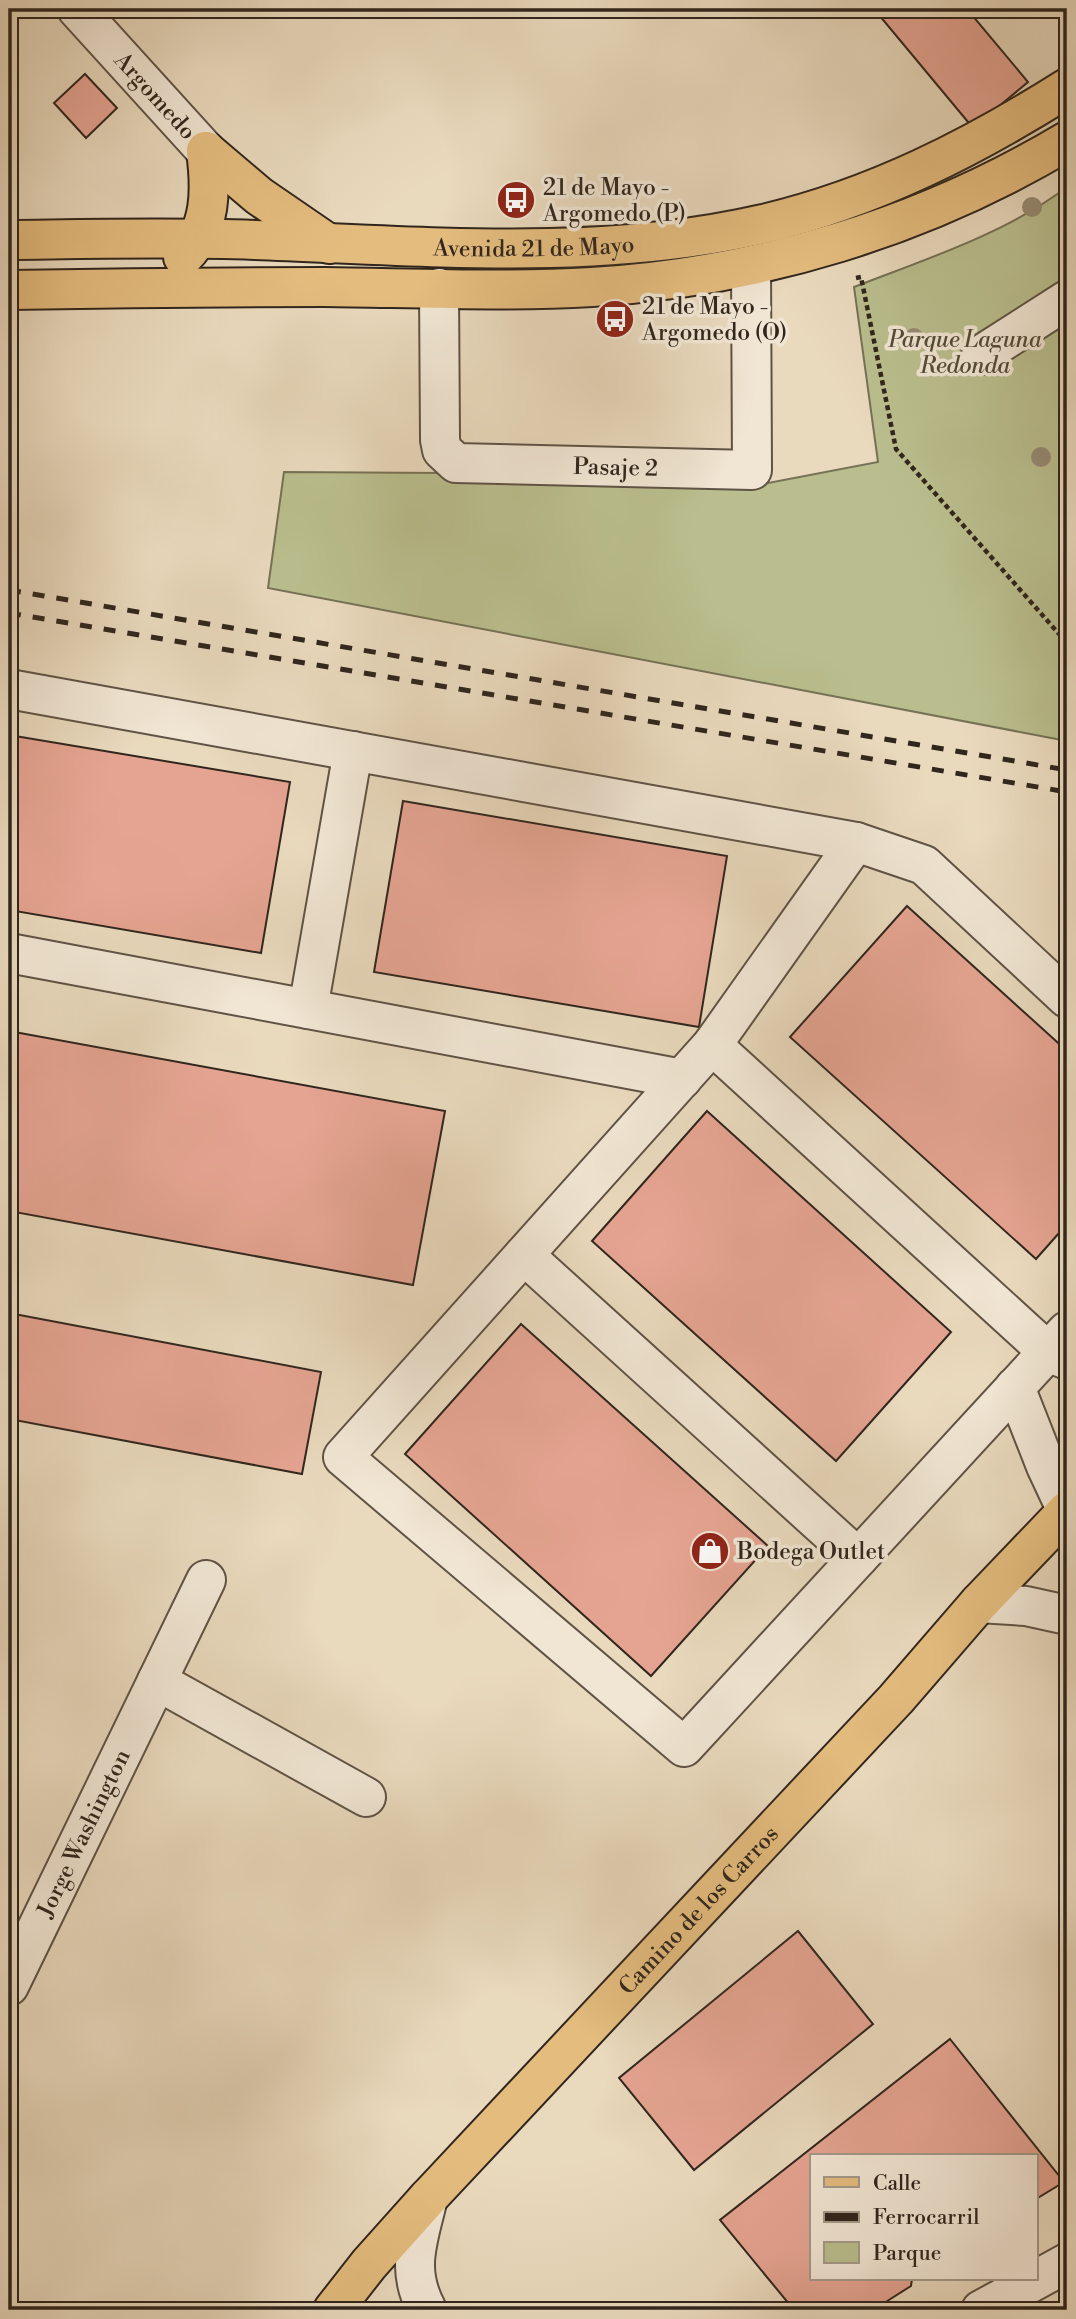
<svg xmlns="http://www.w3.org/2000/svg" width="1076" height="2319" viewBox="0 0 1076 2319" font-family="'Libre Bodoni',serif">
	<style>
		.green { fill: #babe8e; stroke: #767256; stroke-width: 2 }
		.building { fill: #e5a492; stroke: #31261d; stroke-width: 2 }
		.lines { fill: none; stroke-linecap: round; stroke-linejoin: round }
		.minor-casing { stroke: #5f5345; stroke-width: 42 }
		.major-casing { stroke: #31261d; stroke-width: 42 }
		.path { stroke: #31261d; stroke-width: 4.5; stroke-dasharray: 5 3.5; stroke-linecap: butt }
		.minor { stroke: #f1e6d4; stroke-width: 38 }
		.major { stroke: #e4bc7e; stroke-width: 38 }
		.rail { stroke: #31261d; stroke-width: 5; stroke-dasharray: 12 12; stroke-linecap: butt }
		.tree { fill: #968b74 }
		.labels { text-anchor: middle; stroke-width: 7; stroke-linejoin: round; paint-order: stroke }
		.street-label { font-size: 23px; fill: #31261d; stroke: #f1e6d4 }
		.poi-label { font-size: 23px; fill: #31261d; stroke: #f1e6d4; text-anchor: start }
		.park-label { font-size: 23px; font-style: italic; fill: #534c39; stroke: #f1e6d4 }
	</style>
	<rect width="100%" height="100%" fill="#e9d9bd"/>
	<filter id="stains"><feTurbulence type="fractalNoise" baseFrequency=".00286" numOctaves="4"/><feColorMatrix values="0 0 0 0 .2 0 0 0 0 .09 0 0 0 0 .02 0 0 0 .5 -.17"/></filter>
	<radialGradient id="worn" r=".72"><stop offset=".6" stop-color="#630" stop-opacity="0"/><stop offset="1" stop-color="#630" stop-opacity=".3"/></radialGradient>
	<!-- green -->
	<path class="green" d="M1067 187V741L268 588 284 472 445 473 763 484 878 462 854 287C926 259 1005 234 1067 187Z"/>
	<!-- building -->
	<g class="building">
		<polygon points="874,9 967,9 1028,82 973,128"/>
		<polygon points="85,74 117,108 86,138 54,103"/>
		<polygon points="9,735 290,782 261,953 9,910"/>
		<polygon points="403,801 727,856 699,1027 374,972"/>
		<polygon points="907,906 1067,1051 1067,1224 1036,1259 790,1037"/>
		<polygon points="9,1031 445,1111 413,1285 9,1211"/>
		<polygon points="707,1111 951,1332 836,1461 592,1241"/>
		<polygon points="9,1313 321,1372 302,1474 9,1419"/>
		<polygon points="521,1324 768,1546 651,1676 405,1454"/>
		<polygon points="798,1931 873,2024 694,2170 619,2078"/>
		<polygon points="950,2039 1064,2182 1036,2199 1036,2156 812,2156 812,2279 912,2279 911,2286 873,2310 794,2310 720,2220"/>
	</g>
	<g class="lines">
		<!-- minor casing -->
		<g class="minor-casing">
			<g id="minor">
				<path id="s1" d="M77 9 206 151"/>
				<path id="s2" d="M439 288 440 440 442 450 456 463 752 470 751 266"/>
				<polyline points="981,355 1067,300"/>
				<polyline points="9,689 856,842"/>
				<polyline points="9,953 682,1079"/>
				<polyline points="1067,998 924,865 856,842 712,1045 343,1457 684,1747 1067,1331"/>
				<polyline points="308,1009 353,751"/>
				<polyline points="712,1045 1048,1352 1067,1360"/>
				<polyline points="524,1255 858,1558"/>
				<polyline points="1015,1387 1046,1466 1067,1511"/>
				<polyline points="979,1603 1026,1606 1067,1615"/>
				<polyline points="157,1681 366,1797"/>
				<path id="s3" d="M9 1986 206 1580"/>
				<path d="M427 2310C405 2269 418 2241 428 2198"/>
				<polyline points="981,2310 1067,2263"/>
			</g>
		</g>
		<!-- major casing -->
		<g class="major-casing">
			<g id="major">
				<polyline points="206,151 259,196 329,244"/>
				<path id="s4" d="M9 240C91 239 173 237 255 240 424 246 598 262 763 224 874 198 972 148 1067 88"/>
				<path d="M183 257C212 229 211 188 206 151"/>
				<path d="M9 290C114 288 220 287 325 287 414 288 504 292 592 287 760 277 923 227 1067 141"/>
				<path id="s5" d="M333 2310 369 2264 428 2198 896 1699 979 1603 1067 1511"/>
			</g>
		</g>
		<!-- path -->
		<polyline class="path" points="856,278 861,277 896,449 1067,643"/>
		<!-- minor -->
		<use href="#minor" class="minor"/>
		<!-- major -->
		<use href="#major" class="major"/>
		<!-- rail -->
		<g class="rail">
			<polyline points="9,590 1067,770"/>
			<polyline points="9,613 1067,792"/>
		</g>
	</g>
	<!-- trees -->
	<g class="tree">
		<circle cx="1032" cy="207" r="10"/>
		<circle cx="914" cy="338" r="10"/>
		<circle cx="1041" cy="457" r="10"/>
	</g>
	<!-- icons -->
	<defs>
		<g id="bus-disc" transform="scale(2.0125)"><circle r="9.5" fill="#8f2418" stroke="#f1e6d4"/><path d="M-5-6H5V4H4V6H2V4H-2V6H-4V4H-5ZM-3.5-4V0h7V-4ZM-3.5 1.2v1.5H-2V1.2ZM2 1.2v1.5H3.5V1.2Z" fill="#fff"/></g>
		<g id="shop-disc" transform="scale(2.0125)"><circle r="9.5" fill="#8f2418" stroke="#f1e6d4"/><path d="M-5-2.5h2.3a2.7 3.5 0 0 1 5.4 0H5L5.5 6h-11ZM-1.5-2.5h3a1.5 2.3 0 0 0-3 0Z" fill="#fff"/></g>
	</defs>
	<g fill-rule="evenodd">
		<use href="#bus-disc" x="516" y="200"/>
		<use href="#bus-disc" x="615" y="319"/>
		<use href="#shop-disc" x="710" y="1551"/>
	</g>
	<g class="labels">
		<!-- street labels -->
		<g class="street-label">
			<text dy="8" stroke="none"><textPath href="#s1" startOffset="117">Argomedo</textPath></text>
			<text dy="8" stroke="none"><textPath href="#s4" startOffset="525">Avenida 21 de Mayo</textPath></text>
			<text dy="8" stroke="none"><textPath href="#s2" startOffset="341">Pasaje 2</textPath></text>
			<text dy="8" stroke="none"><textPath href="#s3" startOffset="170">Jorge Washington</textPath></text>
			<text dy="8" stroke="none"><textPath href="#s5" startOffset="542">Camino de los Carros</textPath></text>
		</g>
		<!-- poi labels -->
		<g class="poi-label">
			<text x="543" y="195">21 de Mayo -<tspan x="543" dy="26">Argomedo (P)</tspan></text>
			<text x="642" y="314">21 de Mayo -<tspan x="642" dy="26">Argomedo (O)</tspan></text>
			<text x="737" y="1559">Bodega Outlet</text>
		</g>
		<!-- park labels -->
		<g class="park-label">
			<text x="965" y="347">Parque Laguna<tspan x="965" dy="26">Redonda</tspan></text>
		</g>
	</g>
	<!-- margin -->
	<rect width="1076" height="2319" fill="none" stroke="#e9d9bd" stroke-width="35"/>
	<rect x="10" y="10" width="1055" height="2298" fill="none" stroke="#31261d" stroke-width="3.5"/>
	<rect x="18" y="18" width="1041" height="2284" fill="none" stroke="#31261d" stroke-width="2"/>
	<!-- legend -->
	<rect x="810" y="2154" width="228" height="126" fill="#f1e6d4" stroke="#a4998b" stroke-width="2"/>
	<rect x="824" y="2177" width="35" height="10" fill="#e4bc7e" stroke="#a4998b" stroke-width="2"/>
	<text x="873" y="2190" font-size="21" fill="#31261d">Calle</text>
	<rect x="824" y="2212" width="35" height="10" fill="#31261d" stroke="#a4998b" stroke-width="2"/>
	<text x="873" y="2224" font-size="21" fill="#31261d">Ferrocarril</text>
	<rect x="824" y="2242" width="35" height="21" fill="#babe8e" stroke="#a4998b" stroke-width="2"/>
	<text x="873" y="2260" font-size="21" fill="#31261d">Parque</text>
	<rect width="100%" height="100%" filter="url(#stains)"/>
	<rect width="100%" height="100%" fill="url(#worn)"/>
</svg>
